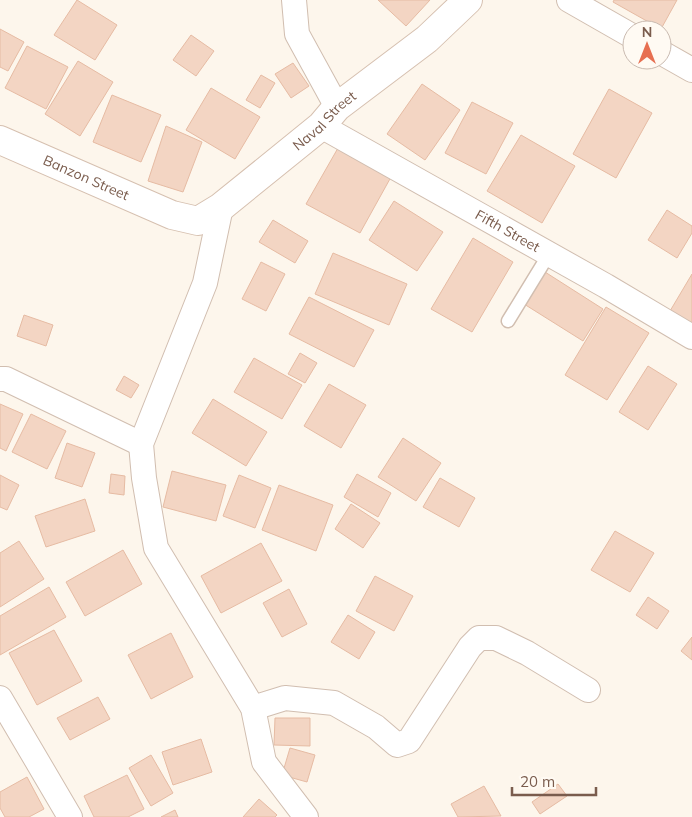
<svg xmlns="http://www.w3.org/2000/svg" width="692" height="817" viewBox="0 0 692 817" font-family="Mulish,sans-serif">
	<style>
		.building { fill: #f3d5c3; stroke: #e6bba3 }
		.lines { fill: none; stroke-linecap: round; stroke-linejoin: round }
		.lane-casing { stroke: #d1beb0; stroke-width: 15 }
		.street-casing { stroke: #d1beb0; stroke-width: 26 }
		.secondary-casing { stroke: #d6c0b0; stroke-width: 30 }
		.lane { stroke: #fff; stroke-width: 12 }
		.street { stroke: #fff; stroke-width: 24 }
		.secondary { stroke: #fff; stroke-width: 28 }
		.labels { text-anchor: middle; stroke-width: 4.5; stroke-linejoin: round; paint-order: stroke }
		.street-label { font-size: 14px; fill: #7a5c4d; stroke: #fffaf3 }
	</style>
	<rect width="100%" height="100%" fill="#fdf6ec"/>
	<!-- building -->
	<g class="building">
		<polygon points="77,0 117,25 95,60 54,35"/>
		<polygon points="378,0 430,0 406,26"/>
		<polygon points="614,0 677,0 661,29 613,2"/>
		<polygon points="0,29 24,42 8,71 0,67"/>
		<polygon points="191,35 214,51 196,76 173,60"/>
		<polygon points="27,46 68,67 46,109 5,88"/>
		<polygon points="78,61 113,82 80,136 45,114"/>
		<polygon points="293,63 309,86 291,98 275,74"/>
		<polygon points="261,75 275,83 260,108 246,100"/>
		<polygon points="422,84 460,110 425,160 387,134"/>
		<polygon points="211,88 260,117 235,159 186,130"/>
		<polygon points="609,89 652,113 616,178 573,154"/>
		<polygon points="112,95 161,115 141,162 93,142"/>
		<polygon points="472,102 513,123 486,174 445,153"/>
		<polygon points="166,126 202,142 183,192 148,181"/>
		<polygon points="521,135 575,166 542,223 487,191"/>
		<polygon points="338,148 391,177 360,233 306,204"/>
		<polygon points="394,201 443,232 417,271 369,240"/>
		<polygon points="667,210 692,226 692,233 677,258 648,240"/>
		<polygon points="273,220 308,241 295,263 259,242"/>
		<polygon points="473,238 513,262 472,332 431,309"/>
		<polygon points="333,253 407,284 389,325 315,294"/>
		<polygon points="261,262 285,274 266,311 242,299"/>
		<polygon points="545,272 603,309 583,341 524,304"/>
		<polygon points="692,274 692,324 670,311"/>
		<polygon points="309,297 374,330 354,367 289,334"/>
		<polygon points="606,307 649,333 607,400 565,375"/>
		<polygon points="24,315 53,325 46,346 17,336"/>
		<polygon points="300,353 317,363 305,383 288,374"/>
		<polygon points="254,358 302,385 282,419 234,392"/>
		<polygon points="648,366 677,384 648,430 619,412"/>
		<polygon points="124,376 139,385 131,398 116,390"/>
		<polygon points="329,384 366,405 341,448 304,426"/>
		<polygon points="213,399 267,432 246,466 192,433"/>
		<polygon points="0,404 23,414 6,451 0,448"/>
		<polygon points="31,414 66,431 47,469 12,452"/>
		<polygon points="403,438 441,463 416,501 378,477"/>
		<polygon points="67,443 95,453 82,487 55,478"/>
		<polygon points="172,471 226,485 216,521 163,507"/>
		<polygon points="111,474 125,476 124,495 109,493"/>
		<polygon points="357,474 391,493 378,517 344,497"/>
		<polygon points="0,475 19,485 7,510 0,507"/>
		<polygon points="239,475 271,488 255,528 223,516"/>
		<polygon points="440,478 475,498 459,527 423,507"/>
		<polygon points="279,485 333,505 316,551 262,530"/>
		<polygon points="85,499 95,531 46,547 35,516"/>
		<polygon points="351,504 380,523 363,548 335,529"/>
		<polygon points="615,531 654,553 630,592 591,570"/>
		<polygon points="19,541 44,579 0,607 0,553"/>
		<polygon points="261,543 282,581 221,613 201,576"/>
		<polygon points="123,550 142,584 85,616 66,582"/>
		<polygon points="375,576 413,596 394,631 356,611"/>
		<polygon points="49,587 66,617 0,655 0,616"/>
		<polygon points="289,589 307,624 282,637 263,603"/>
		<polygon points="648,597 669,611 657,629 636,615"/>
		<polygon points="348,615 375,632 359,659 331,642"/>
		<polygon points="54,630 82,681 37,705 9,653"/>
		<polygon points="171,633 193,677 151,699 128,655"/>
		<polygon points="692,637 692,660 681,651"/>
		<polygon points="98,697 110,719 70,740 57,718"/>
		<polygon points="275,718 310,718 310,746 274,745"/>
		<polygon points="201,739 212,772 173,785 162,752"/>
		<polygon points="290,748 315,755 307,782 282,775"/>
		<polygon points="151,755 173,793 151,806 129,768"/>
		<polygon points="127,775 144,809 128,817 94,817 84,796"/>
		<polygon points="27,777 44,809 29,817 5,817 0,808 0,792"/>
		<polygon points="558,784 567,796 540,814 532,802"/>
		<polygon points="484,786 501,816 458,817 451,804"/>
		<polygon points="259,799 277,815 275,817 243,817"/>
		<polygon points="175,810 178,817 161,817"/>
	</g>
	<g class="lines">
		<!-- lane casing -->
		<g class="lane-casing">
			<polyline id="lane" points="508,321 549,254"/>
		</g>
		<!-- street casing -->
		<g class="street-casing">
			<g id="street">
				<polyline points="294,0 297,34 337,107"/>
				<polyline points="569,0 632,36"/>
				<polyline points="662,53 692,70"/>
				<path id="s1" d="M321 126 606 286 692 337"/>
				<polyline points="221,207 205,283 141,444 144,478 156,548 253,708 264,762 306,817"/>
				<polyline points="0,379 6,379 141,444"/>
				<polyline points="0,698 70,817"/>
				<polyline points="253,708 285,698 334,703 376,727 397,745 409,741 470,647 479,638 496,638 527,653 588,690"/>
			</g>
		</g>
		<!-- secondary casing -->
		<g class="secondary-casing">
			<g id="secondary">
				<path id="s2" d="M0 140 172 215 198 221 221 207 321 126 337 107 427 39 468 0"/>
			</g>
		</g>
		<!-- lane -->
		<use href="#lane" class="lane"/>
		<!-- street -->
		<use href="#street" class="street"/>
		<!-- secondary -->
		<use href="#secondary" class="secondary"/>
	</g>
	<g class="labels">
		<!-- street labels -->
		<g class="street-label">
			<text dy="5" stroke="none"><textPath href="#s2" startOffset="376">Naval Street</textPath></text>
			<text dy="5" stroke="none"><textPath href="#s2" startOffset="94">Banzon Street</textPath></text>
			<text dy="5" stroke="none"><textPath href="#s1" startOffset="214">Fifth Street</textPath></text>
		</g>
	</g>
	<!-- north arrow -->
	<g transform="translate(647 45)"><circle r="24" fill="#fffaf3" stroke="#cabbb1"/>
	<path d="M0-4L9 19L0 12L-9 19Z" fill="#e76f51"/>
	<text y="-8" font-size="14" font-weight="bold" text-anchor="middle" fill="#7a5c4d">N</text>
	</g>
	<!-- scale -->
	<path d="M512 787v8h84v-8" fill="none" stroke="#7a5c4d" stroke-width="2.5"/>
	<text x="520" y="787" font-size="15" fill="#7a5c4d" stroke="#fffaf3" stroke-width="4" paint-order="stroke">20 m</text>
</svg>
